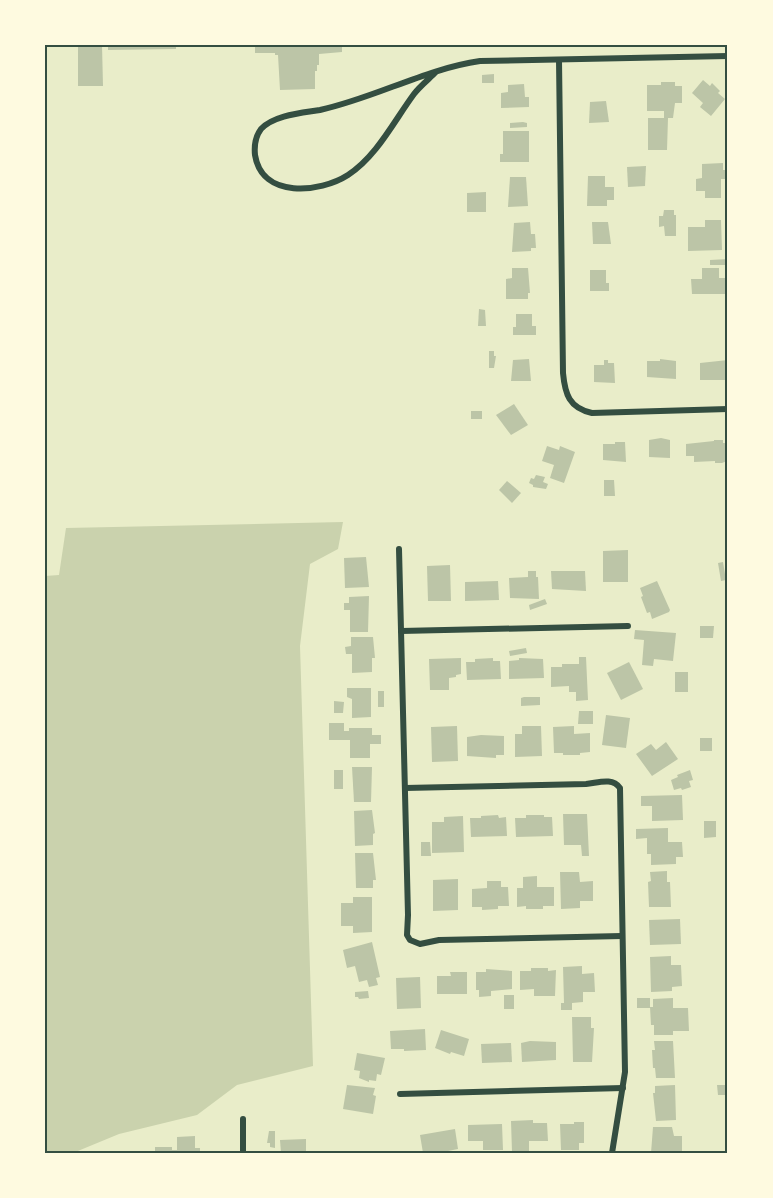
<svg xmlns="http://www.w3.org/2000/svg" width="773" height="1198" viewBox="0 0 773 1198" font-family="'PT Sans Narrow',sans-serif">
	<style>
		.green { fill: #cad2ad }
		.building { fill: #bcc5a7 }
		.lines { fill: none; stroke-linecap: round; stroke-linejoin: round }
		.minor { stroke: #344e41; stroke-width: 6 }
		.neatline { fill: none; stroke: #344e41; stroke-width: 2 }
	</style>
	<rect width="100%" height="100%" fill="#e9edc9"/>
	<!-- green -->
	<polygon class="green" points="343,522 338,549 310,564 300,646 313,1066 237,1085 197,1115 119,1134 73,1153 45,1153 45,576 59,575 66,528"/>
	<!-- building -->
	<g class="building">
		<polygon points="78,45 102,45 103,86 78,86"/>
		<polygon points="108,45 176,45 176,49 108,50"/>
		<polygon points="255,45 342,45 342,52 319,54 319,65 317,65 317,71 315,71 315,89 280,90 278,55 275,55 275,53 255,53"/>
		<polygon points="494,74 494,83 482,83 482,75"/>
		<polygon points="703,80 710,86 712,83 720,91 718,93 725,99 711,116 700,107 703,103 692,93"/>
		<polygon points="661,82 675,82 675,86 682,86 682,103 675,103 673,118 668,118 667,150 648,150 648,118 664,118 664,111 647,111 647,85 661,85"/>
		<polygon points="524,84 525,97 529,97 529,107 501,108 501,93 508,92 508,85"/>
		<polygon points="606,101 609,122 589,123 590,102"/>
		<polygon points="523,122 527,123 527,127 510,128 510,123"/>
		<polygon points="503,131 529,131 529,162 500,162 500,154 503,154"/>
		<polygon points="723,163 723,170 727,170 727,179 721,179 721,198 705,198 705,191 696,191 696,179 702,178 702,164"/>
		<polygon points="646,166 645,186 628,187 627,167"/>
		<polygon points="588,176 605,176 605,187 614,187 614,200 607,200 607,206 587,206"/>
		<polygon points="510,177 526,177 528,206 508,207"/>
		<polygon points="486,192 486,212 467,212 467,193"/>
		<polygon points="664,210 674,210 674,215 676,215 676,236 665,236 664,226 659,227 659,216 663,216"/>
		<polygon points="705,220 721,220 722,250 688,251 688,227 705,227"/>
		<polygon points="530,222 531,234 535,234 536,248 531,248 531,251 512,252 514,223"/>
		<polygon points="592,222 608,222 611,244 593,244"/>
		<polygon points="728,259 728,265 710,265 710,260"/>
		<polygon points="512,268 528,268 530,293 528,293 528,299 506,299 506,279 512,278"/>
		<polygon points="702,268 719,268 719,278 728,278 728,294 692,294 691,279 702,279"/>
		<polygon points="590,270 606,270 606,283 609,283 609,291 590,291"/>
		<polygon points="479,309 485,310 486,326 478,326"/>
		<polygon points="516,314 532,314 532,326 536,326 536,335 513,335 513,327 516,327"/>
		<polygon points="489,351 494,351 494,356 496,356 494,368 489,368"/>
		<polygon points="529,359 531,381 511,381 513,360"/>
		<polygon points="660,359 676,361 676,379 647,377 647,361 660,361"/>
		<polygon points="604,360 608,360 608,363 614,363 615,383 594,382 594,365 604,365"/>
		<polygon points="728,360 728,380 700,380 700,363"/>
		<polygon points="514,404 528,425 511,435 496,415"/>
		<rect x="471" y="411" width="11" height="8"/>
		<polygon points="661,438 670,440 670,458 649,457 649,440"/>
		<polygon points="714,440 723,440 723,443 726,443 727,461 722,463 715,463 715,461 694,462 694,456 686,456 686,444 714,441"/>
		<polygon points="615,442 625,442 626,462 603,460 603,444 615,444"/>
		<polygon points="547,446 559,450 560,446 575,452 564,483 550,478 554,465 542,461"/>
		<polygon points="536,475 545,477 543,482 548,484 546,489 533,487 533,485 529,483 531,478 534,479"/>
		<polygon points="604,480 614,480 615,496 604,496"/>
		<polygon points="507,481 521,493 512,503 499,490"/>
		<polygon points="628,550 628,582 603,582 603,551"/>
		<polygon points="366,557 369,587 345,588 344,558"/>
		<polygon points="723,562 726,580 721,581 718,563"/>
		<polygon points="450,565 451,601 428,601 427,566"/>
		<polygon points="528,571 536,571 536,577 538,577 539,599 510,598 509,578 528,577"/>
		<polygon points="551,571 585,571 586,591 552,589"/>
		<polygon points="498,581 499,600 465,601 465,582"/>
		<polygon points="657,581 670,610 669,612 652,619 650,612 647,613 641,597 643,596 640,588"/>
		<polygon points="369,596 368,632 350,632 350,610 344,610 344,603 349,603 349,597"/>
		<polygon points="545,599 547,604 530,610 529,605"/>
		<polygon points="700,626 714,626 713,638 700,638"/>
		<polygon points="635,630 676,633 673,661 654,659 653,666 642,665 644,640 634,639"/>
		<polygon points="351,637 373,637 375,658 372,658 372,672 352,673 352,654 346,654 345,647 351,646"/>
		<polygon points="526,648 527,653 510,656 509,651"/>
		<polygon points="579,657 586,657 588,700 576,701 576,692 569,692 569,686 551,687 551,667 562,667 562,664 579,664"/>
		<polygon points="461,658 461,674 456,675 456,677 449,678 449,690 430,690 429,659"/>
		<polygon points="493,658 493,661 500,661 501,679 467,680 466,662 475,662 475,659"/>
		<polygon points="519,658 543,659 544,678 509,679 509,661 519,660"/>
		<polygon points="629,662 643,689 621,700 607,673"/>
		<rect x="675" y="672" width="13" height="20"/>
		<polygon points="347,688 371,688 371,717 352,718 352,699 347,697"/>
		<rect x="378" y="691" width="6" height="16"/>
		<polygon points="524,697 540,697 540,705 521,706 521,698"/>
		<polygon points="334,701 344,702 343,713 334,713"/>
		<polygon points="579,711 593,711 593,724 578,724"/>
		<polygon points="606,715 630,718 626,748 602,745"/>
		<polygon points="329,723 344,723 344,731 349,731 349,728 372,728 372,735 381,735 381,744 370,744 370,758 350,758 350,740 329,740"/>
		<polygon points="457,726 458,761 432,762 431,727"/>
		<polygon points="522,726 541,726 542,756 515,757 515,734 522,734"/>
		<polygon points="574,726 574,734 590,733 590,752 580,753 580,755 563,755 563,753 554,753 553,727"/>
		<polygon points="481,735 504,736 504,755 496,755 496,758 467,756 467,737"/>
		<rect x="700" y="738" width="12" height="13"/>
		<polygon points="666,742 678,759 652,776 636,754 651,744 656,750"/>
		<polygon points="352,767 372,767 371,802 354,802"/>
		<rect x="334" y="770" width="9" height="19"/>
		<polygon points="690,770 693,780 689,781 691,787 682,790 681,788 674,790 671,780 678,777 677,775"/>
		<polygon points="682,795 683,820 652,821 652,806 641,806 641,796"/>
		<polygon points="372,810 375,833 373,834 373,845 355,846 354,811"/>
		<polygon points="563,814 587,814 589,856 582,856 581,845 564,845"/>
		<polygon points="498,815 499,818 506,817 507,836 471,837 470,818 481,818 481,816"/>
		<polygon points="526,815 544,815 544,817 552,817 553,836 516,837 515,818 526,818"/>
		<polygon points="463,816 464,852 432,853 432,822 444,822 444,817"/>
		<polygon points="704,821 716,821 716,837 704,838"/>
		<polygon points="668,828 668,842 682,842 683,857 676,857 676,864 651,865 651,854 647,854 647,838 636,839 636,829"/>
		<polygon points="421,842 430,842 431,856 421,856"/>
		<polygon points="355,853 373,853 376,880 373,880 373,888 356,888"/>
		<polygon points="667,871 667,882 670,882 671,907 649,907 648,882 651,881 650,872"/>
		<polygon points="560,872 579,872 580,882 593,881 593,901 580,901 580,908 561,909"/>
		<polygon points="537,876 537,887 554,887 554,906 543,906 543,909 526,909 526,906 517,907 517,888 523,888 523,877"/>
		<polygon points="458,879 458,910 433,911 433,880"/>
		<polygon points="487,881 501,881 501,887 508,887 509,906 498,906 498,909 482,910 482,907 472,907 472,889 487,888"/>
		<polygon points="353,897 372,897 372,932 353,933 353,926 341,926 341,903 353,903"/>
		<polygon points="680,919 681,944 650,945 649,920"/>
		<polygon points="372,942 380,977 376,978 378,985 369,987 367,980 359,982 355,966 347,968 343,950"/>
		<polygon points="671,956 671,965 681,965 682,986 672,987 672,991 651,992 650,957"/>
		<polygon points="582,966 582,974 594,973 595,992 583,992 583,1002 572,1003 572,1010 561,1010 561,1003 564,1003 563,967"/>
		<polygon points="531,968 548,968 548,971 556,970 555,996 534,996 534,989 520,990 520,971 531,971"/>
		<polygon points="486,969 512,971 512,989 491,991 491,996 479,997 479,990 476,990 476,972 486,972"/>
		<polygon points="450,972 467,972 467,994 437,994 437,976 451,976"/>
		<polygon points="420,977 421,1008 397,1009 396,978"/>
		<polygon points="368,991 369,998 359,999 358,997 355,997 355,992"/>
		<rect x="504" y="995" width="10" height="14"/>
		<rect x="637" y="998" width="13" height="10"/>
		<polygon points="673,998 673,1008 688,1008 689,1031 673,1031 673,1035 654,1035 654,1025 651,1025 650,1007 653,1007 653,999"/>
		<polygon points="572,1017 591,1017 591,1028 594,1028 592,1062 573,1062"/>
		<polygon points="425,1029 426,1050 404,1051 404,1049 391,1049 390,1031"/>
		<polygon points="441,1030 469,1039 464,1056 451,1052 450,1054 435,1048"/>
		<polygon points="530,1041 556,1042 556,1060 522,1062 521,1043"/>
		<polygon points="654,1041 673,1041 675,1078 656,1078 655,1068 653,1068 652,1050 655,1050"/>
		<polygon points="511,1043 512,1062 482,1063 481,1044"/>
		<polygon points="357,1053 385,1058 381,1075 377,1074 376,1081 369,1080 369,1082 359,1078 360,1071 354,1070"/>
		<polygon points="347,1085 375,1088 373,1095 376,1096 373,1114 343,1109"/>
		<polygon points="675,1085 676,1120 656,1121 653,1093 655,1093 655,1086"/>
		<polygon points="717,1085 728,1085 728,1095 718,1095"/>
		<polygon points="533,1120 533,1123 547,1123 548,1141 529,1141 529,1151 512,1152 511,1121"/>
		<polygon points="574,1122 584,1122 584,1143 579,1143 579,1150 561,1150 560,1124 574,1124"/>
		<polygon points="502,1124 503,1150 483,1150 483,1141 468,1141 468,1125"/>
		<polygon points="653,1127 672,1127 674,1136 682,1136 682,1151 651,1153"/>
		<polygon points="455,1129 458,1149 438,1153 423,1153 420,1135"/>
		<polygon points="269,1131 275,1131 275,1148 270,1147 270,1143 267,1143"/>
		<polygon points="195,1136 195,1148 200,1148 200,1153 155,1153 155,1147 172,1147 172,1150 177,1150 177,1137"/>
		<polygon points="306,1139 306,1153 281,1153 280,1140"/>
	</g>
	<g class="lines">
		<!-- minor -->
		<g class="minor">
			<path d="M559 60 563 373C565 394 569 408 592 413L728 409"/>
			<path d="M436 72C429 79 420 86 414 94 394 121 377 156 348 175 320 193 262 199 255 155 254 145 255 137 261 129 274 115 302 113 320 110 375 98 425 69 480 61L728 56"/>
			<polyline points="399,549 408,915 407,935 410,940 420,944 439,940 622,936"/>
			<polyline points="401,631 628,626"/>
			<path d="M405 788 586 784C598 783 612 777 620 788L625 1072 612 1153"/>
			<polyline points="400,1094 623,1088"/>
			<polyline points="243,1153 243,1119"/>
		</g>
	</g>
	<!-- border -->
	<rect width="773" height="1198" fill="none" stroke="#fefae0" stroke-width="93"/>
	<rect x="46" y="46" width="680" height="1106" class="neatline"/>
</svg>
